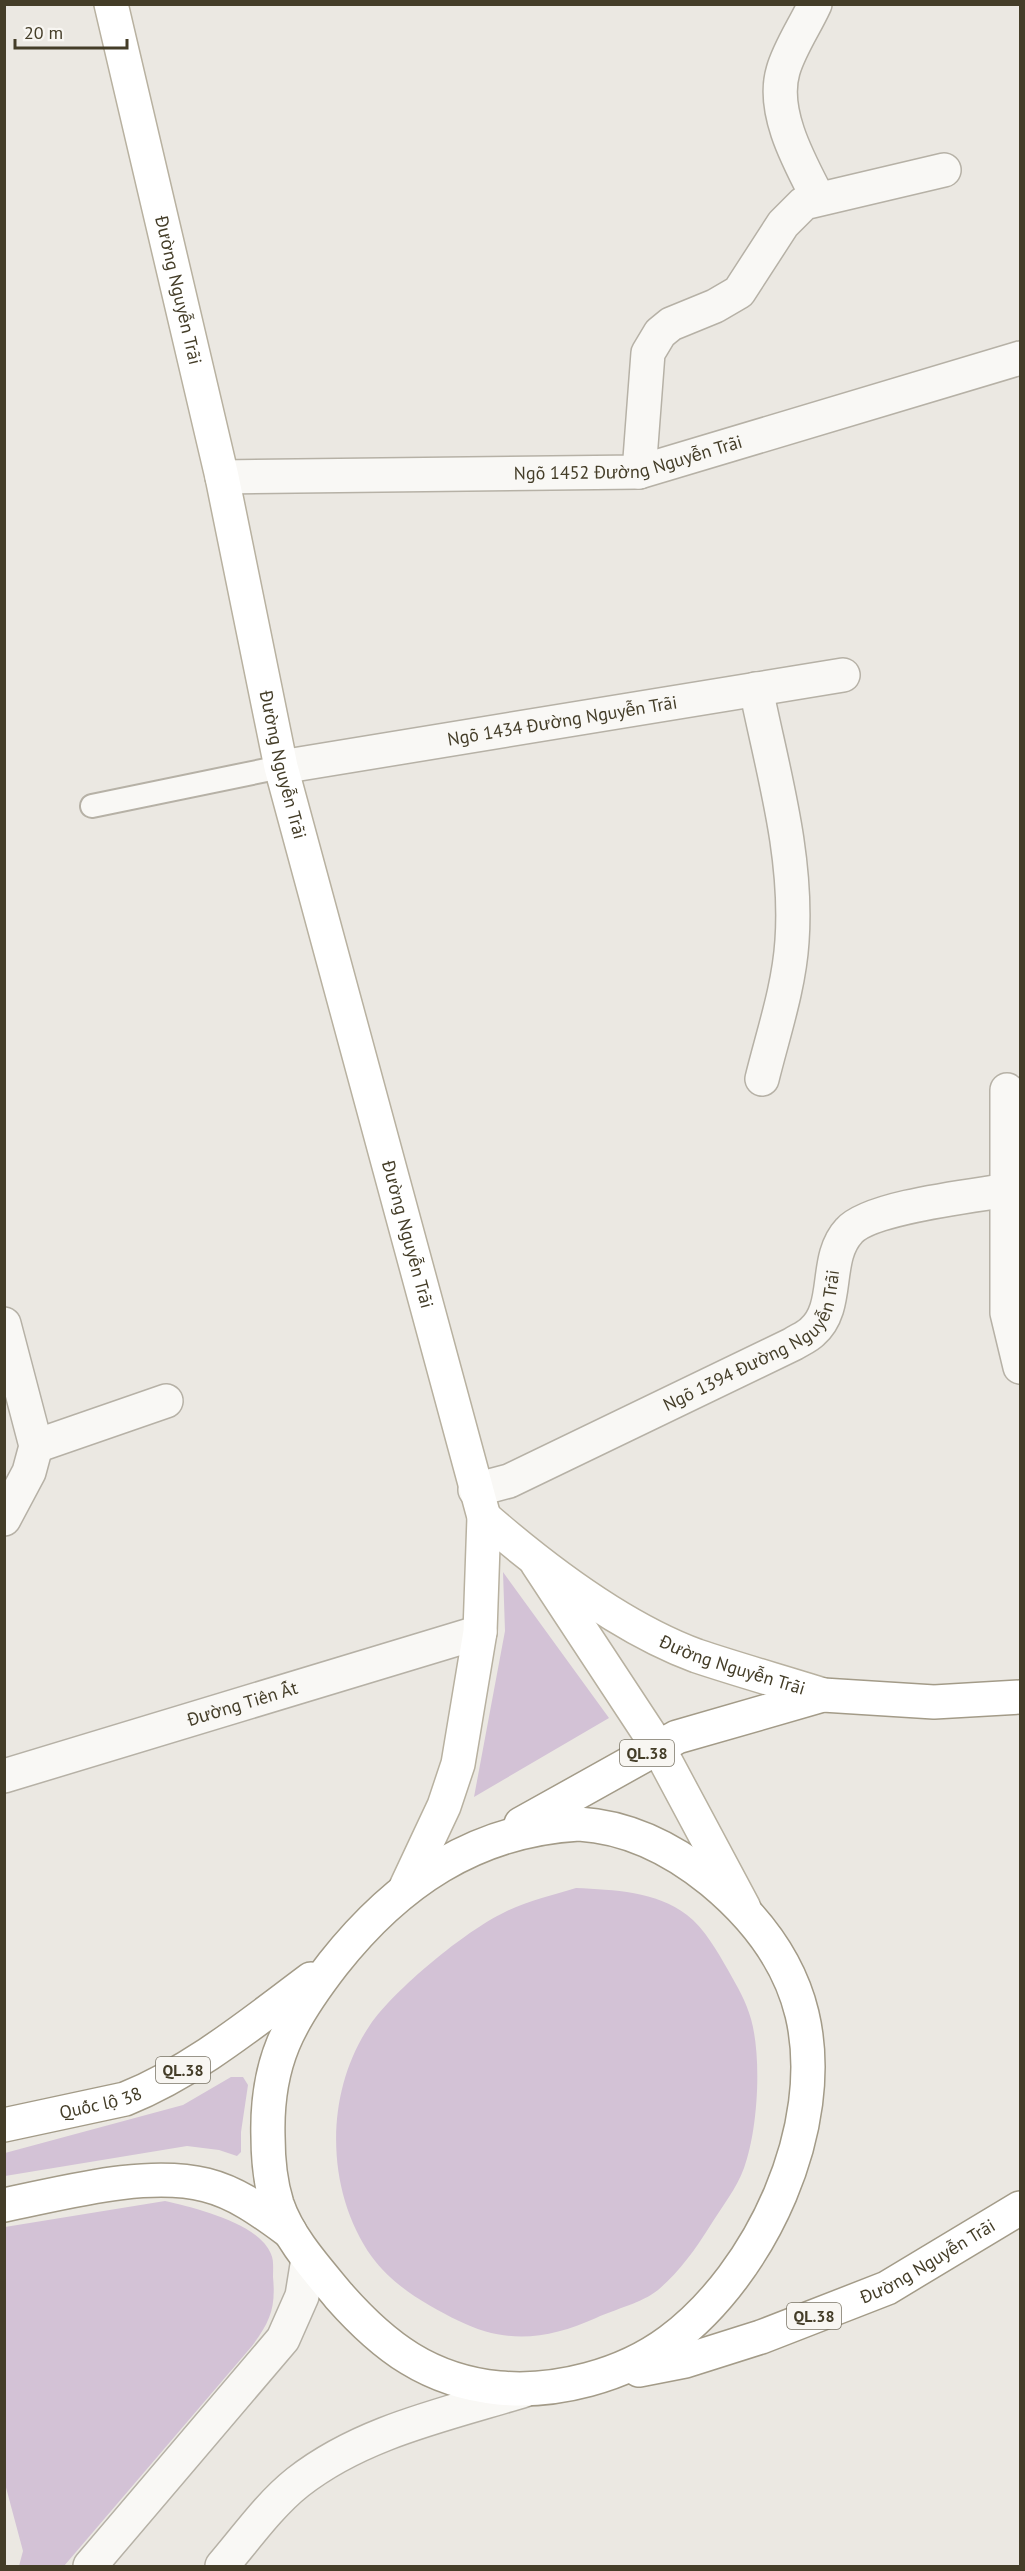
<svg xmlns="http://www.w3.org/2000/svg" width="1025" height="2571" viewBox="0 0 1025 2571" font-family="'PT Sans',sans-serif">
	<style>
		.green { fill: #d3c2d6 }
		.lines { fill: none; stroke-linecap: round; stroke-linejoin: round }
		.service-casing { stroke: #b6b1a6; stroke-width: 26 }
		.minor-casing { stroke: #b6b1a6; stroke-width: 36 }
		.tertiary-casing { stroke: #b6b1a6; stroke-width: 36 }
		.primary-casing { stroke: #b8b1a0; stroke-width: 36 }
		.trunk-casing { stroke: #a39b88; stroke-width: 36 }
		.service { stroke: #f9f8f5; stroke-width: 22 }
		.minor { stroke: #f9f8f5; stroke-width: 33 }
		.tertiary { stroke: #f9f8f5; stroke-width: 33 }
		.primary { stroke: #fff; stroke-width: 33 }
		.trunk { stroke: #fff; stroke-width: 33 }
		.labels { text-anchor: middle; stroke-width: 6; stroke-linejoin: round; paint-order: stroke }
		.shield { fill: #f8f6f2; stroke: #7a7465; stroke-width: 1.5 }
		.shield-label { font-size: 16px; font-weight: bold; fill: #443d28 }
		.street-label { font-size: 18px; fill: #443d28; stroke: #f8f6f2 }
	</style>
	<rect width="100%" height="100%" fill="#ebe8e2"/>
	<!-- green -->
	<g class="green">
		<polygon points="503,1572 609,1718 474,1797 505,1631"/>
		<path d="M576 1888C614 1890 656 1891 687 1915 705 1929 717 1951 728 1970 737 1986 746 2001 751 2019 762 2058 758 2130 744 2168 737 2188 721 2208 710 2226 695 2250 679 2272 658 2290 642 2303 615 2309 596 2318 549 2339 507 2345 459 2321 428 2306 393 2286 372 2257 325 2190 324 2093 370 2025 395 1989 465 1931 505 1912 527 1901 553 1895 576 1888Z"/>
		<polygon points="231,2077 243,2077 248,2085 241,2132 241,2152 237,2156 219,2150 187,2146 5,2176 5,2153 183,2105"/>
		<path d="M165 2201C195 2208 259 2223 271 2254 274 2260 273 2270 273 2277 276 2308 270 2322 252 2346L64 2566H19L23 2551 4 2480 5 2227Z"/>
	</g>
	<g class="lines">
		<!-- service casing -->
		<g class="service-casing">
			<polyline id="service" points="92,806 281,767"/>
		</g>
		<!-- minor casing -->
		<g class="minor-casing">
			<g id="minor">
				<path d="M815 4C805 26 789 49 783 71 771 112 800 163 818 198"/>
				<polyline points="639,472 648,353 660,333 671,324 715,306 739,292 783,224 804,203 944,170"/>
				<path id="s1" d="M222 477 639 472 1020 358"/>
				<path d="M756 689C773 772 798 856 792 941 789 988 773 1034 762 1079"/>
				<path id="s2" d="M281 767 843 675"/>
				<polyline points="1007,1090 1007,1313 1020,1367"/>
				<polyline points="4,1324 36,1446 29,1472 4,1519"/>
				<polyline points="36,1446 166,1401"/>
				<path id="s3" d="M475 1490 509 1481 793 1344C799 1340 807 1337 812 1332 841 1307 823 1259 849 1231 870 1207 973 1196 1008 1190"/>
			</g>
		</g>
		<!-- tertiary casing -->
		<g class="tertiary-casing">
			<g id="tertiary">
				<path id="s4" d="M4 1776 480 1632"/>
				<polyline points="90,2566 283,2339 302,2296 308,2259"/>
				<path d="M222 2566C246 2538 269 2505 298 2482 363 2431 448 2414 525 2390"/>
			</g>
		</g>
		<!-- primary casing -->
		<g class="primary-casing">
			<g id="primary">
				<path id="s5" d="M111 4 222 477 281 767 484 1517 480 1632 458 1764 444 1806 406 1887"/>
				<path id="s6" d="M484 1517C545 1570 621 1628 697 1656 739 1670 782 1682 823 1695"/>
				<polyline points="537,1563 658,1747 744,1908"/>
			</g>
		</g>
		<!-- trunk casing -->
		<g class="trunk-casing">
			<g id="trunk">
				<polyline points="521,1824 677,1737 823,1695 934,1702 1020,1697"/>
				<path d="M579 1824C628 1827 674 1850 712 1881 753 1915 789 1960 802 2014 829 2127 761 2273 670 2341 623 2376 556 2393 499 2388 429 2381 384 2347 339 2296 316 2268 289 2239 277 2204 270 2182 268 2159 268 2136 266 2062 289 2021 333 1964 397 1883 474 1830 579 1824Z"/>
				<path id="s7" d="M4 2125 125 2099C194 2071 252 2023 311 1979"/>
				<path d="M4 2205C64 2193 146 2170 206 2185 238 2193 264 2213 290 2232"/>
				<path id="s8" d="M639 2370 685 2361 761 2337 887 2288 1020 2208"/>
			</g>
		</g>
		<!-- service -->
		<use href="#service" class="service"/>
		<!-- minor -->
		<use href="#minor" class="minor"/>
		<!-- tertiary -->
		<use href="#tertiary" class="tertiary"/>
		<!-- primary -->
		<use href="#primary" class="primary"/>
		<!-- trunk -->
		<use href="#trunk" class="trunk"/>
	</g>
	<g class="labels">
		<!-- shield labels -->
		<g class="shield">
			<rect x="620" y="1740" width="54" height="26" rx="4.5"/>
			<rect x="156" y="2057" width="54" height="26" rx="4.5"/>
			<rect x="787" y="2303" width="54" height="26" rx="4.5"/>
		</g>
		<g class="shield-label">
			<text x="647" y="1759">QL.38</text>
			<text x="183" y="2076">QL.38</text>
			<text x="814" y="2322">QL.38</text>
		</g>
		<!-- street labels -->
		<g class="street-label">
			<text dy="6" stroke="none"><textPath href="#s5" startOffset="294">Đường Nguyễn Trãi</textPath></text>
			<text dy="6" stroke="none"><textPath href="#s1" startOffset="408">Ngõ 1452 Đường Nguyễn Trãi</textPath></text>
			<text dy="6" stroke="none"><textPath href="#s2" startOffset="285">Ngõ 1434 Đường Nguyễn Trãi</textPath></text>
			<text dy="6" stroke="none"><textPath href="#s5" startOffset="780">Đường Nguyễn Trãi</textPath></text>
			<text dy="6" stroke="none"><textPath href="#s5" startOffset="1266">Đường Nguyễn Trãi</textPath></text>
			<text dy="6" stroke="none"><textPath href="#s3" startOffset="324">Ngõ 1394 Đường Nguyễn Trãi</textPath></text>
			<text dy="6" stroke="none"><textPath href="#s6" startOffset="292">Đường Nguyễn Trãi</textPath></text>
			<text dy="6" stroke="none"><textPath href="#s4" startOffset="249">Đường Tiên Ất</textPath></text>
			<text dy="6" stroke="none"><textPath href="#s7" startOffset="99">Quốc lộ 38</textPath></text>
			<text dy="6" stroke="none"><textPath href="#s8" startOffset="310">Đường Nguyễn Trãi</textPath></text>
		</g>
	</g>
	<!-- border -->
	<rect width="1025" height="2571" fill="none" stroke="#443d28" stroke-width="12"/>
	<!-- scale -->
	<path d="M15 39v9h112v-9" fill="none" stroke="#443d28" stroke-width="3"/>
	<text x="24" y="39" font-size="18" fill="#443d28" stroke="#f8f6f2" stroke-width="4.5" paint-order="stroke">20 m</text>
</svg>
